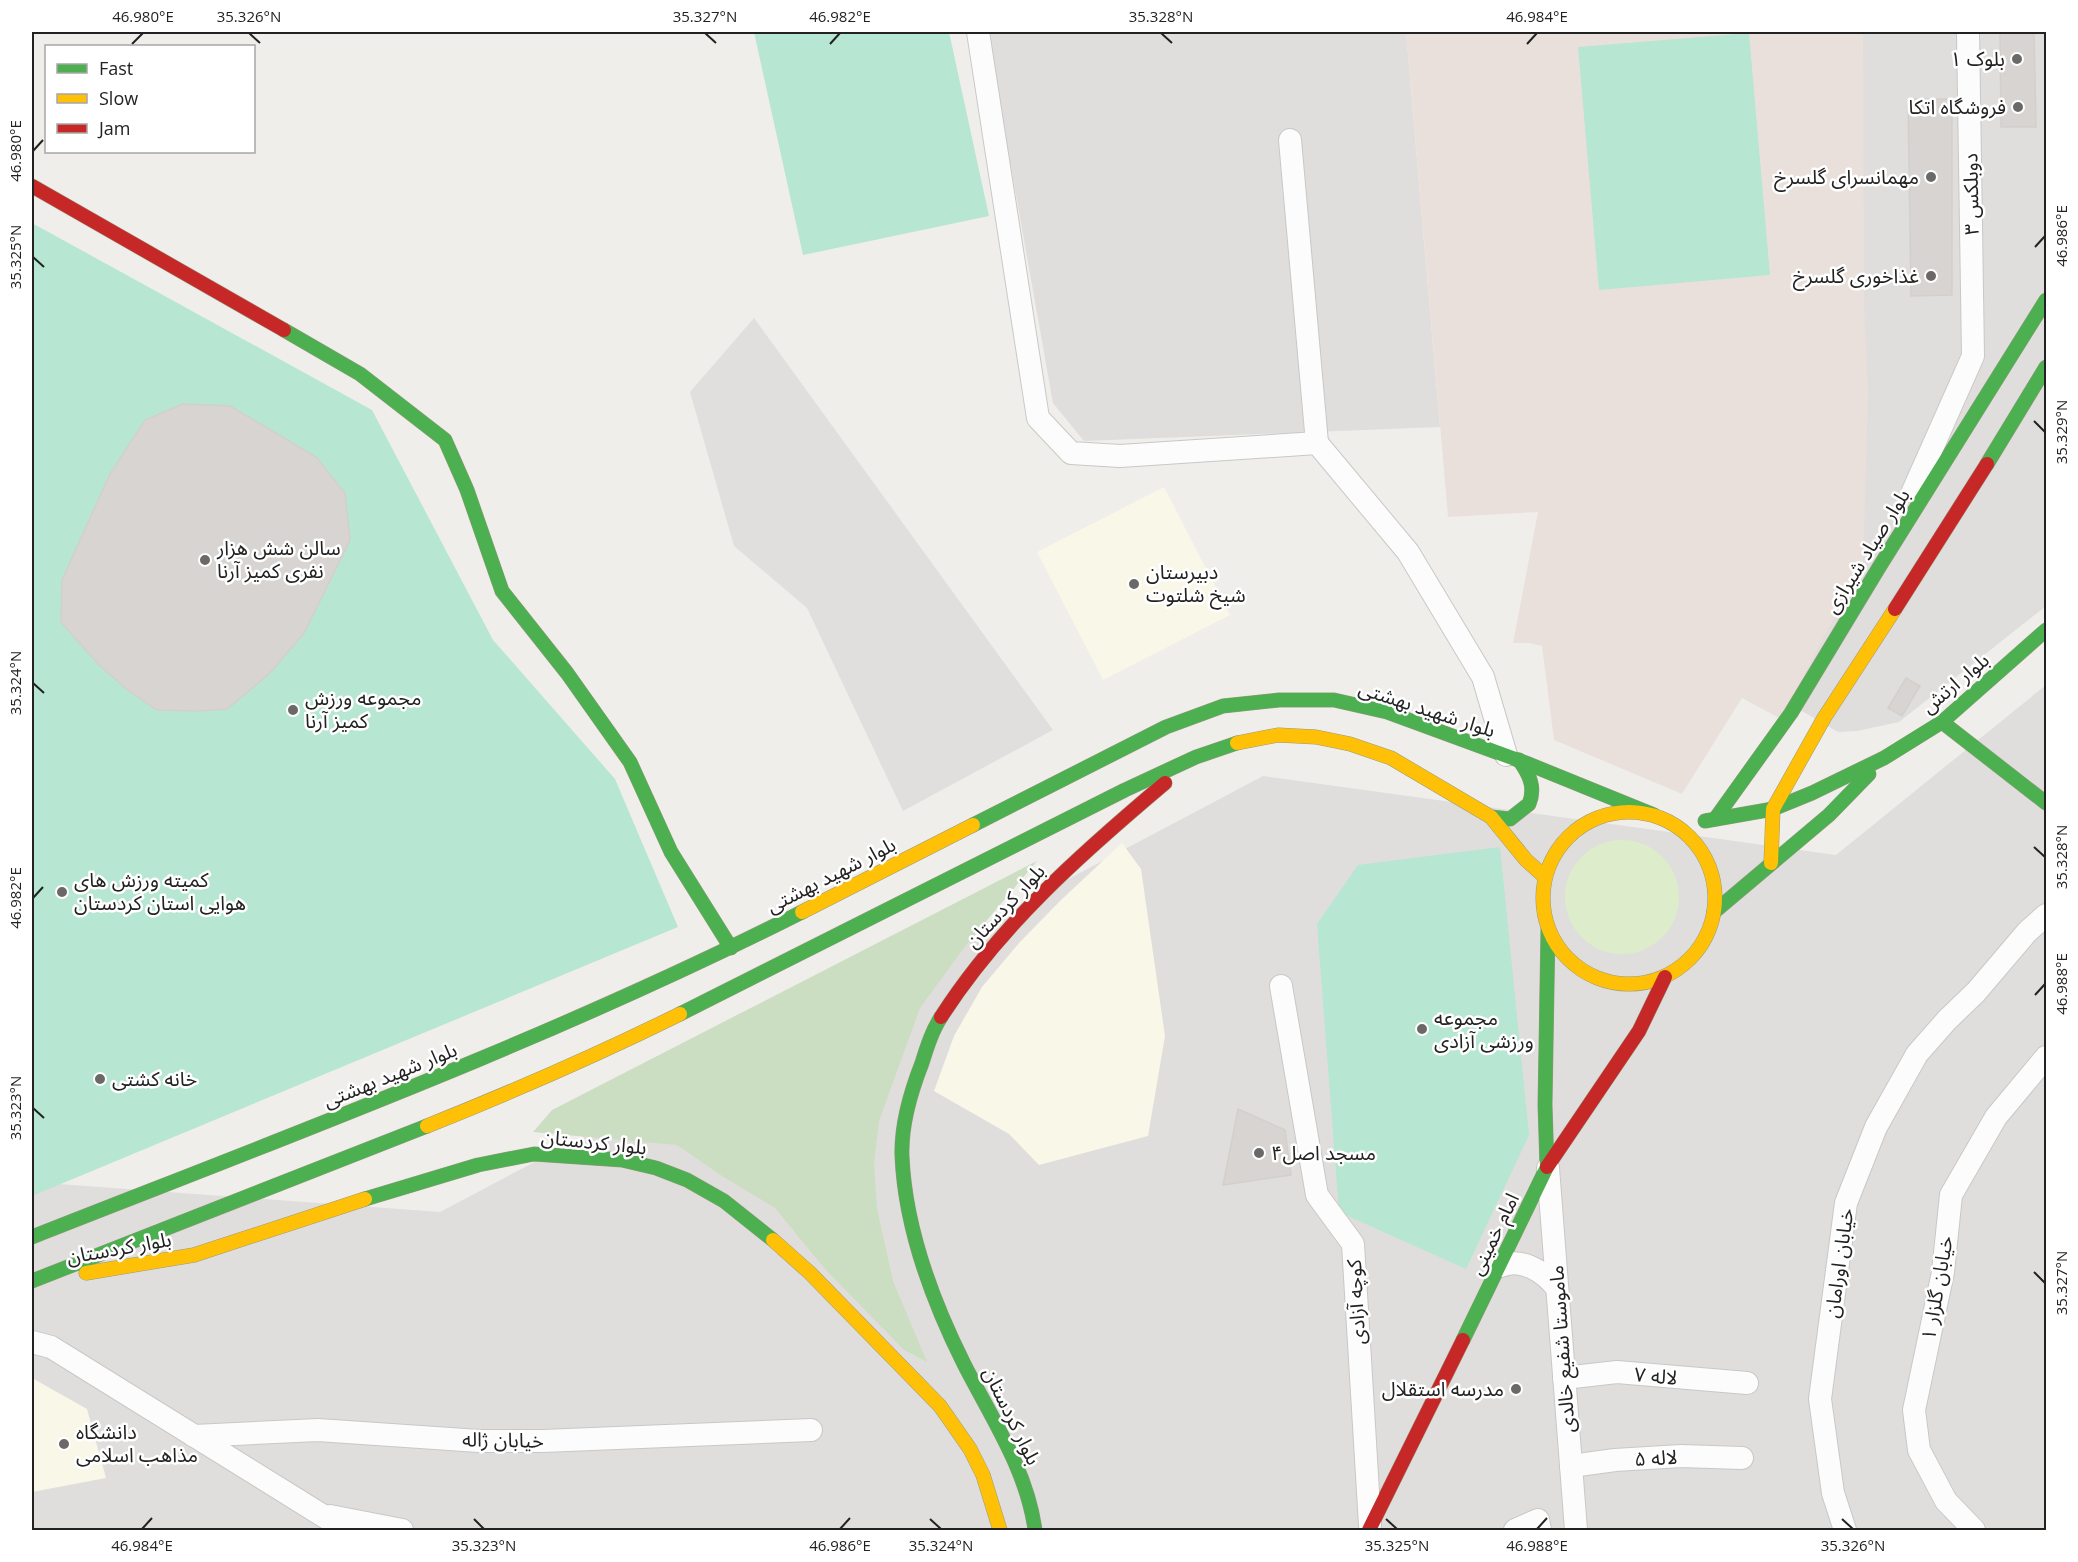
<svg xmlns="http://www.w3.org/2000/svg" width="2078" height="1562" viewBox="0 0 2078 1562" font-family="'Open Sans','Noto Sans Arabic',sans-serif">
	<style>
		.residential { fill: #dfdedc }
		.education { fill: #f8f7e8 }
		.military { fill: #eae0db }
		.grass { fill: #ddeccb }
		.forest { fill: #cbdec1 }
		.pitch { fill: #b7e6d2 }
		.parking { fill: #e0dfde }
		.building { fill: #d7d4d2; stroke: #d3d0cc; stroke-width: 1.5 }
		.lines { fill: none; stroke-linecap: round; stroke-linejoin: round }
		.street-casing { stroke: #c9c8c7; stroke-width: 24 }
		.fast-casing { stroke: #999a82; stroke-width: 15 }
		.slow-casing { stroke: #999a82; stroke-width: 15 }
		.jam-casing { stroke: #999a82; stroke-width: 15 }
		.street { stroke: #fdfcfc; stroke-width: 22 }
		.fast { stroke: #4caf50; stroke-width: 14 }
		.slow { stroke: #ffc107; stroke-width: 14 }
		.jam { stroke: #c62828; stroke-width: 14 }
		.ticks { fill: none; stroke: #222; stroke-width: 2 }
		.poi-dot { fill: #6a6968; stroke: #fff; stroke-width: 2 }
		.labels { text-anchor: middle; stroke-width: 5; stroke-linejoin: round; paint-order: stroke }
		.poi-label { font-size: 20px; fill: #222; stroke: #fff; text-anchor: start }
		.street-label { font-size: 20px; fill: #222; stroke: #fff }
		.neatline { fill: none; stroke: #222; stroke-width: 2 }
		.ticks-label { font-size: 15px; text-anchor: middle; fill: #222 }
	</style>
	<rect width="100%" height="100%" fill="#f0eeeb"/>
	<!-- residential -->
	<g class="residential">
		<polygon points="987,32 1406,32 1440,427 1084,441 1053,403"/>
		<polygon points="1862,32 2046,32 2046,606 1899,722 1857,731 1838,732 1788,703 1863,562"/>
		<polygon points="2046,685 2046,1530 32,1530 32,1182 440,1212 1263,776 1836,855"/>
	</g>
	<!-- education -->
	<g class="education">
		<polygon points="1164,487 1230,615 1103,680 1037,552"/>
		<polygon points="1122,843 1141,869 1165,1036 1148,1136 1039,1165 1009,1134 934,1091 954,1036 982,987 1019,943 1060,901"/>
		<polygon points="32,1378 87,1409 106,1478 32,1492"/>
	</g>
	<!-- military -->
	<polygon class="military" points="1406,32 1863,32 1864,308 1868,392 1863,562 1781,719 1742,698 1682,794 1554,740 1542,646 1529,643 1513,643 1538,512 1448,517"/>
	<!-- grass -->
	<circle class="grass" cx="1622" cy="897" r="57"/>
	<!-- forest -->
	<polygon class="forest" points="1037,861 966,945 920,1008 879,1121 874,1164 877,1209 893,1281 927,1362 904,1350 825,1269 775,1208 722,1176 677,1145 533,1132 552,1110"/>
	<!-- pitch -->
	<g class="pitch">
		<polygon points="754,32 949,32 989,216 803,255"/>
		<polygon points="1749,33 1770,275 1599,290 1578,47"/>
		<polygon points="32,223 372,410 493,640 615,779 678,927 32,1196"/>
		<polygon points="1500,847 1529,1135 1466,1269 1339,1212 1317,924 1358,865"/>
	</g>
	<!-- parking -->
	<polygon class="parking" points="754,318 1053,730 903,811 807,608 734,546 690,392"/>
	<!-- building -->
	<g class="building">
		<polygon points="2000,32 2034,32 2036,127 2001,127"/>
		<polygon points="1908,99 1952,99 1952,295 1911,296"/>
		<polygon points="183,404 230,406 316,457 345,493 350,540 304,633 269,674 227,709 196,711 157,710 129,691 99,665 61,622 62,580 110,474 145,420"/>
		<polygon points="1906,678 1920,686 1902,716 1888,708"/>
		<polygon points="1238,1109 1285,1130 1291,1175 1223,1185"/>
	</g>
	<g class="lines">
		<!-- street casing -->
		<g class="street-casing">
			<g id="street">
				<polyline points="978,32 1038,418 1071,453 1120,456 1317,443 1408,552 1483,677 1506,755"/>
				<polyline points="1290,140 1317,443"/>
				<polyline points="1913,491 1973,356 1968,32"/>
				<polyline points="1281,986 1317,1195 1353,1244 1370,1525"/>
				<polyline points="1548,1168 1576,1530"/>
				<path d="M1501 1266C1522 1257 1544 1272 1557 1288"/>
				<polyline points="32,1342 51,1347 346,1530"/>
				<polyline points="1564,1378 1617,1372 1747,1383"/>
				<polyline points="194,1436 318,1430 479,1441 543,1441 811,1430"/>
				<polyline points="1571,1466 1615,1460 1681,1456 1742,1458"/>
				<polyline points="330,1516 402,1530"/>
				<polyline points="1515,1530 1538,1520 1540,1530"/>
				<polyline points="1845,1530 1833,1493 1820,1399 1846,1203 1876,1127 1917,1054 1947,1020 1976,992 2027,932 2046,915"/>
				<polyline points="1974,1530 1946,1501 1919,1450 1914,1410 1943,1272 1951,1195 1996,1117 2046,1057"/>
			</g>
		</g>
		<!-- fast casing -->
		<g class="fast-casing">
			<g id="fast">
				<polyline points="284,330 360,374 445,440 467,490 502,591 567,673 630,762 671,852 731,948"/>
				<polyline points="1987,464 2046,367"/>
				<polyline points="1942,722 2046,803"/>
				<path d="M1491 817 1510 819 1529 804C1536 787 1529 774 1519 760"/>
				<polyline points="1715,819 1791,713 1878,569 2046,300"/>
				<polyline points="1705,821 1773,809 1812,793 1884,758 1942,722 2046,630"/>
				<polyline points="973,825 1166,727 1223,706 1279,700 1334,700 1387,712 1526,763 1654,815"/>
				<polyline points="1714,912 1829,815 1869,774"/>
				<polyline points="680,1014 1125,790 1196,757 1237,743"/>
				<path d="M941 1017C932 1031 927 1047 922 1063 911 1091 901 1126 902 1156 905 1228 932 1300 964 1364 991 1417 1027 1470 1035 1530"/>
				<polyline points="365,1199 478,1165 534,1154 622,1160 656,1168 687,1180 724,1201 773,1240"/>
				<path d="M32 1237C291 1135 553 1038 802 912"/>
				<polyline points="32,1281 427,1126"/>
				<polyline points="1463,1340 1547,1167 1545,1105 1548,929"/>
			</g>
		</g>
		<!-- slow casing -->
		<g class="slow-casing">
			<g id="slow">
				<polyline points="1237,743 1278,735 1316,737 1350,744 1391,758 1491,817 1526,860 1545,877"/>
				<circle cx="1629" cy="898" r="86"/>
				<polyline points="1771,863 1773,809 1824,718 1895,609"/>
				<polyline points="802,912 973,825"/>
				<path d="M427 1126C512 1092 597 1055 680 1014"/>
				<polyline points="773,1240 810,1273 940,1406 970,1449 983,1475 1000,1530"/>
				<polyline points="86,1273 194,1255 365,1199"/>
			</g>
		</g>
		<!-- jam casing -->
		<g class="jam-casing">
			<g id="jam">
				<polyline points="32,186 284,330"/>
				<polyline points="1895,609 1987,464"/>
				<path d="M941 1017C1000 925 1082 853 1165 783"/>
				<polyline points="1547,1167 1639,1031 1665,977"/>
				<polyline points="1369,1530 1463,1340"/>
			</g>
		</g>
		<!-- street -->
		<use href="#street" class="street"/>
		<!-- fast -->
		<use href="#fast" class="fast"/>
		<!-- slow -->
		<use href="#slow" class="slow"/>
		<!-- jam -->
		<use href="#jam" class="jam"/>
	</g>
	<!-- ticks -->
	<path class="ticks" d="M249 33 260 43M705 33 716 43M1161 33 1172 43M132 44 143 33M830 44 840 33M1527 44 1537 33M33 151 43 140M2035 247 2045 236M33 257 44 267M2034 421 2045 432M33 683 44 693M2034 847 2045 857M33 898 43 887M2035 995 2045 984M33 1108 44 1118M2034 1272 2045 1283M474 1519 484 1529M930 1519 941 1529M1386 1519 1397 1529M1842 1519 1853 1529M142 1529 152 1518M840 1529 850 1518M1537 1529 1547 1518"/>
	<!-- markers -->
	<g class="poi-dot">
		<circle cx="2017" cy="59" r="6"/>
		<circle cx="2018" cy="107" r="6"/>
		<circle cx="1931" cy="177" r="6"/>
		<circle cx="1931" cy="276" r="6"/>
		<circle cx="205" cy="560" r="6"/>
		<circle cx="1134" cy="584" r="6"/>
		<circle cx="293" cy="710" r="6"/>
		<circle cx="62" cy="892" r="6"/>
		<circle cx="1422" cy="1029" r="6"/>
		<circle cx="100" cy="1079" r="6"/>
		<circle cx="1259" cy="1153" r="6"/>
		<circle cx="1516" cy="1389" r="6"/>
		<circle cx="64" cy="1444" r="6"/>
	</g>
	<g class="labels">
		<!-- poi labels -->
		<g class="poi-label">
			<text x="2005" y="66" text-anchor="end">بلوک ۱</text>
			<text x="2006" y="114" text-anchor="end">فروشگاه اتکا</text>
			<text x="1919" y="184" text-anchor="end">مهمانسرای گلسرخ</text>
			<text x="1919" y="283" text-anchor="end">غذاخوری گلسرخ</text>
			<text x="217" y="555">سالن شش هزار<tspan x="217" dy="23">نفری کمیز آرنا</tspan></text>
			<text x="1146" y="579">دبیرستان<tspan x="1146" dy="23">شیخ شلتوت</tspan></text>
			<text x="305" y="705">مجموعه ورزش<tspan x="305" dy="23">کمیز آرنا</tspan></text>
			<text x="74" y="887">کمیته ورزش های<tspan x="74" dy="23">هوایی استان کردستان</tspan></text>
			<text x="1434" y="1025">مجموعه<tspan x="1434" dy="23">ورزشی آزادی</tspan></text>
			<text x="112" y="1086">خانه کشتی</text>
			<text x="1271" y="1160">مسجد اصل۴</text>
			<text x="1504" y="1396" text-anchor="end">مدرسه استقلال</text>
			<text x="76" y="1439">دانشگاه<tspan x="76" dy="23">مذاهب اسلامی</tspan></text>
		</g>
		<!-- street labels -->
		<g class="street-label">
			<text transform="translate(1971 194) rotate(-91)" y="7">دوبلکس ۳</text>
			<text transform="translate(1867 551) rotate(-58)" y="7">بلوار صیاد شیرازی</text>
			<text transform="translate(1955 683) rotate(-40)" y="7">بلوار ارتش</text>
			<text transform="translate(1427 709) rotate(18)" y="7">بلوار شهید بهشتی</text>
			<text transform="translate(831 875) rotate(-27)" y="7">بلوار شهید بهشتی</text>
			<text transform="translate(1005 906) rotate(-47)" y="7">بلوار کردستان</text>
			<text transform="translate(390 1075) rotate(-22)" y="7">بلوار شهید بهشتی</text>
			<text transform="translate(594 1142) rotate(6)" y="7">بلوار کردستان</text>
			<text transform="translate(1494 1234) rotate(-64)" y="7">امام خمینی</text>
			<text transform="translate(119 1248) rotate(-10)" y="7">بلوار کردستان</text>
			<text transform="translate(1839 1263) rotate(-82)" y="7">خیابان اورامان</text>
			<text transform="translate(1937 1288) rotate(-80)" y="7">خیابان گلزار ۱</text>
			<text transform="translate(1356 1302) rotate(-93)" y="7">کوچه آزادی</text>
			<text transform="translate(1562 1349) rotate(-94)" y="7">ماموستا شفیع خالدی</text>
			<text transform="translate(1656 1376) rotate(5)" y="7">لاله ۷</text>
			<text transform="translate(1012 1416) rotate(64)" y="7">بلوار کردستان</text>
			<text transform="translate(503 1440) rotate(1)" y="7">خیابان ژاله</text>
			<text transform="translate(1656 1458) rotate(-3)" y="7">لاله ۵</text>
		</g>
	</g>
	<!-- border -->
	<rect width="2078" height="1562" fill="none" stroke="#ffffff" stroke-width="66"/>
	<!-- legend -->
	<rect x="45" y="45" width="210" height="108" fill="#ffffff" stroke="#a7a7a7" stroke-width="1.5"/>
	<rect x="57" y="64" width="30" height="9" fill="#4caf50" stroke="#a7a7a7" stroke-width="1.5"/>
	<text x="99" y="75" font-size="18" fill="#222222">Fast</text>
	<rect x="57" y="94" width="30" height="9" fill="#ffc107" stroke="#a7a7a7" stroke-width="1.5"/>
	<text x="99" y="105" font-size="18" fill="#222222">Slow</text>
	<rect x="57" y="124" width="30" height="9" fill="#c62828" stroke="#a7a7a7" stroke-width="1.5"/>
	<text x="99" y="135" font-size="18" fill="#222222">Jam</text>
	<rect x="33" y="33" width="2012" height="1496" class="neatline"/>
	<g class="ticks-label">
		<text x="143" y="22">46.980°E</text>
		<text x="249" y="22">35.326°N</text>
		<text x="705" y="22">35.327°N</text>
		<text x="840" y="22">46.982°E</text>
		<text x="1161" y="22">35.328°N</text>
		<text x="1537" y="22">46.984°E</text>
		<text transform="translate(16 151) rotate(-90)" y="5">46.980°E</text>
		<text transform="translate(2062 236) rotate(-90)" y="5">46.986°E</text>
		<text transform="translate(16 257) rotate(-90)" y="5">35.325°N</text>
		<text transform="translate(2062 432) rotate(-90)" y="5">35.329°N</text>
		<text transform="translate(16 683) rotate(-90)" y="5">35.324°N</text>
		<text transform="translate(2062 857) rotate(-90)" y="5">35.328°N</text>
		<text transform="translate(16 898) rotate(-90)" y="5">46.982°E</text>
		<text transform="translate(2062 984) rotate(-90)" y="5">46.988°E</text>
		<text transform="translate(16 1108) rotate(-90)" y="5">35.323°N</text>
		<text transform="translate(2062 1283) rotate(-90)" y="5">35.327°N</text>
		<text x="142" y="1551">46.984°E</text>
		<text x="484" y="1551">35.323°N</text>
		<text x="840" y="1551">46.986°E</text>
		<text x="941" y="1551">35.324°N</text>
		<text x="1397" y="1551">35.325°N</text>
		<text x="1537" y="1551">46.988°E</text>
		<text x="1853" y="1551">35.326°N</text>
	</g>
</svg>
